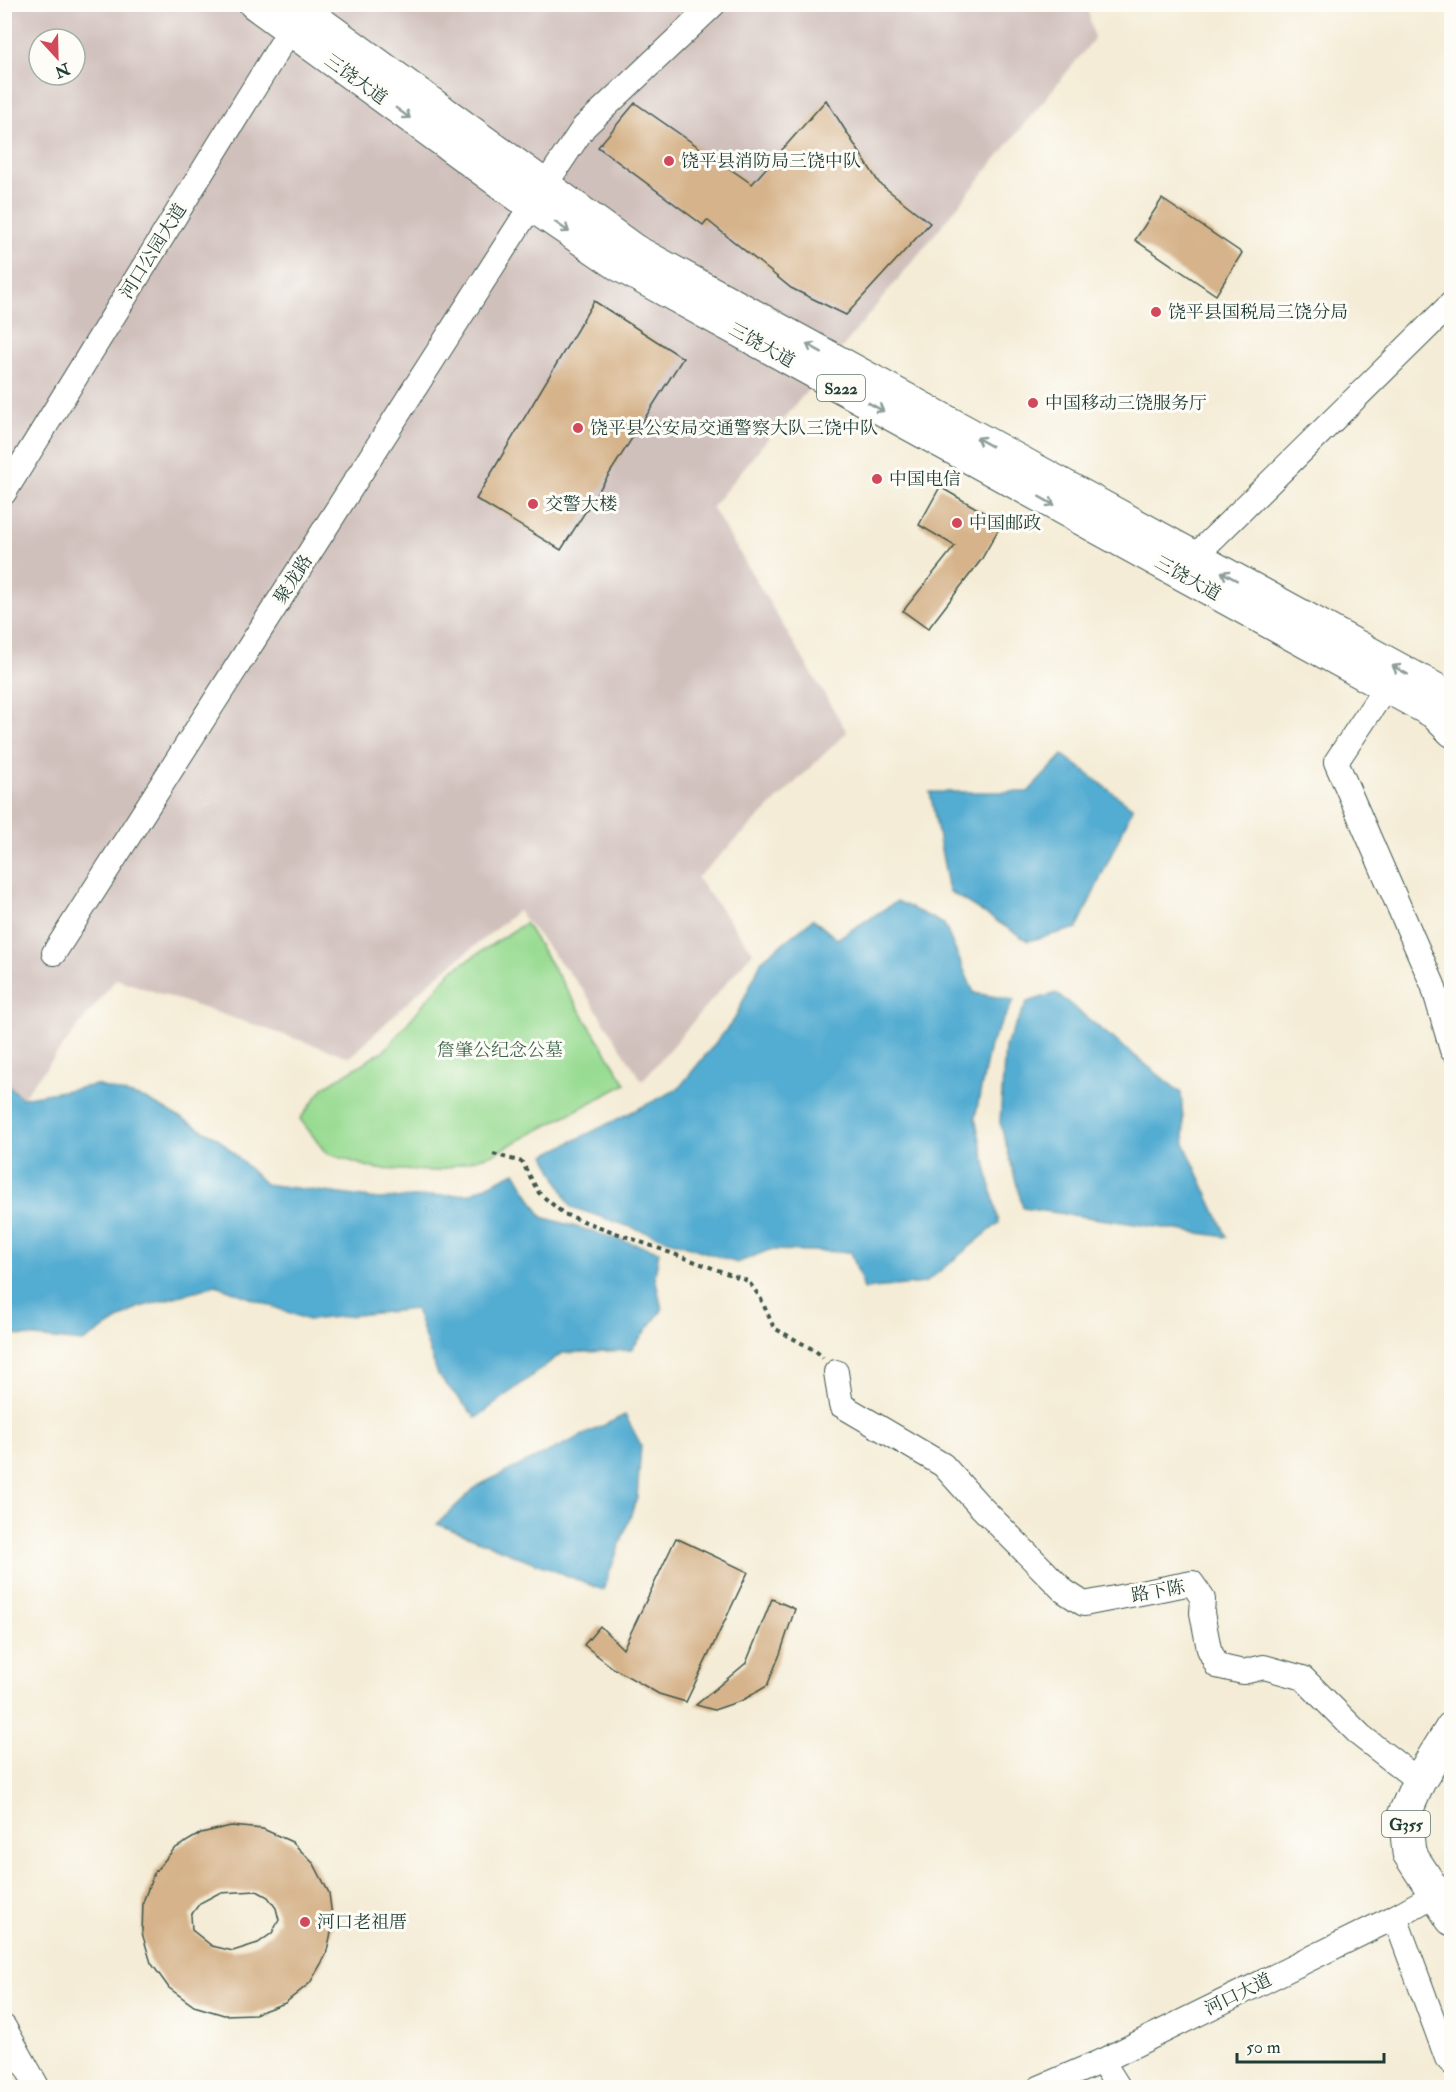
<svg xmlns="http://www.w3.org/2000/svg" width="1456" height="2092" viewBox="0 0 1456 2092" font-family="'IM FELL Double Pica','Noto Serif SC',serif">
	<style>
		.industrial { fill: #d0c0bc; fill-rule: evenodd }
		.green { fill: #98db92; stroke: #5c8c63; stroke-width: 1.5 }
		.water { fill: #53acd1; stroke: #397482; stroke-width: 1.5 }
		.building { fill: #d6b38a; fill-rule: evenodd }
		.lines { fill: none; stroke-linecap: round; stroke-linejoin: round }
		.minor-casing { stroke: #3f574c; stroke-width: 26 }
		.major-casing { stroke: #3f574c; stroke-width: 32 }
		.highway-casing { stroke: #3f574c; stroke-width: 35 }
		.path { stroke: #3f574c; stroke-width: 4; stroke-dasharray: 4.5 4.5; stroke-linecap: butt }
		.minor { stroke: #fff; stroke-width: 24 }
		.major { stroke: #fff; stroke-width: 30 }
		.highway { stroke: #fff; stroke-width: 33 }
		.oneway { stroke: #8f9e9a }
		.poi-dot { fill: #d1495b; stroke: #fdfcf7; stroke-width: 2 }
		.labels { text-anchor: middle; stroke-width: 6; stroke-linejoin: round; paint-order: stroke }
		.shield { fill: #fdfcf7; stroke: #62766e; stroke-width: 1.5 }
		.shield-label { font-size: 16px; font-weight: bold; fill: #1f3d34 }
		.street-label { font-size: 18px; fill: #1f3d34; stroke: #fdfcf7 }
		.poi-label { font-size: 18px; fill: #1f3d34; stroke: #fdfcf7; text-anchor: start }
		.park-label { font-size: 18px; fill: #3d644c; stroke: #fdfcf7 }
	</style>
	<rect width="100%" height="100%" fill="#fdfcf7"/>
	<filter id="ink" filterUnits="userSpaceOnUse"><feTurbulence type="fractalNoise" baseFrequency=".0167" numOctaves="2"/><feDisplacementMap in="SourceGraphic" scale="12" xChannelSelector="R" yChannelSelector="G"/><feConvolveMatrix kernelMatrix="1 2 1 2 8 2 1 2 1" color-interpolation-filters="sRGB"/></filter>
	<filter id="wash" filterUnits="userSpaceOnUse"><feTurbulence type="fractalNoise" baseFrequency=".008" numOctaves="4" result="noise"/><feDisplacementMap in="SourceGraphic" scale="24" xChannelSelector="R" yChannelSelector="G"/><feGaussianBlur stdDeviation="1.35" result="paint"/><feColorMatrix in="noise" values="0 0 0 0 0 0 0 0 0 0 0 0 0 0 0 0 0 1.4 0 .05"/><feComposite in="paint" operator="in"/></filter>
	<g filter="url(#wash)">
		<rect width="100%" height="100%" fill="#f4ecd6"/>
		<!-- industrial -->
		<path class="industrial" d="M5 5H1087L1094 39 712 507 847 732 697 878 753 952 642 1081 584 991 518 911 425 986 350 1057 116 979 22 1098 5 1083ZM39 39H75V75H39Z"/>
		<!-- green -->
		<polygon class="green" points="525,923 626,1084 493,1154 436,1171 375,1169 326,1153 300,1119 324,1087 385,1050 451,971"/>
		<!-- water -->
		<g class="water">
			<polygon points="1063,755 1133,808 1077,928 1028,941 949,891 930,792 1028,792"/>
			<polygon points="897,901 944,924 974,993 1014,1000 990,1045 975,1118 999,1223 925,1283 864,1289 851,1252 769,1250 737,1263 571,1207 545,1155 678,1089 734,1020 762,960 813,919 837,939"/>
			<polygon points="1056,993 1181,1093 1185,1145 1227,1237 1023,1208 1000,1122 1005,1046 1027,1002"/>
			<polygon points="5,1083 22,1098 96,1085 146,1099 218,1138 265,1184 378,1199 470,1194 515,1172 542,1217 659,1251 655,1276 662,1310 631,1350 562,1353 476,1418 438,1375 415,1309 308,1320 216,1285 137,1308 83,1342 5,1334"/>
			<polygon points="625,1415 641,1445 637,1498 603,1590 437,1524 477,1486"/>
		</g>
		<g id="blocks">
			<!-- building -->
			<g class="building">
				<polygon points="826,100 879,183 930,223 846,315 791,288 707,220 703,225 598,147 635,103 752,184"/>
				<polygon points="1162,199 1242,253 1216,295 1135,240"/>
				<polygon points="594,301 683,358 561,550 476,499"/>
				<polygon points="940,487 1002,523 981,560 928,629 903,611 955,546 919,525"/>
				<polygon points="676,1538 748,1572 686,1702 659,1694 613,1668 584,1645 600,1626 623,1649"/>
				<polygon points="772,1599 795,1609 780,1654 767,1686 743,1700 714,1710 696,1705 746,1663"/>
				<path d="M231 1826 263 1829 292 1842 314 1864 329 1893 333 1924 326 1955 310 1983 285 2003 255 2014 224 2015 194 2006 169 1988 151 1963 142 1933 143 1902 154 1873 174 1849 201 1833ZM257 1891 268 1897 276 1908 279 1920 272 1933 258 1943 233 1951 212 1946 192 1930 191 1915 200 1903 219 1893Z"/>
			</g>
		</g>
	</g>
	<g filter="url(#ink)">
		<use href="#blocks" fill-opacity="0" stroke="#3f574c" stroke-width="1.5"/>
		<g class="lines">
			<!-- minor casing -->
			<g class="minor-casing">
				<g id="minor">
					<polyline points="4,493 298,17"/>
					<polyline points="1182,569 1452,303"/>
					<polyline points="1386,687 1336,762 1433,985 1452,1050"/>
					<polyline points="54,953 531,206 584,127 714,4"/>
					<polyline points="836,1372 841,1405 943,1465 978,1504 1064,1591 1084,1604 1192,1583 1203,1599 1202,1613 1209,1649 1217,1666 1243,1672 1264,1667 1303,1678 1361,1736 1419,1781"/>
					<polyline points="1395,1917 1447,2058 1452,2063"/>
					<polyline points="4,2027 38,2088"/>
					<polyline points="1102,2061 1119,2088"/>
					<polyline points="1039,2088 1102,2061 1395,1917 1434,1895"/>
				</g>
			</g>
			<!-- major casing -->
			<g class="major-casing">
				<g id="major">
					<polyline points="254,4 531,206 619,266 1433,713 1452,732"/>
					<polyline points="296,4 634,249 1452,697"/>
				</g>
			</g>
			<!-- highway casing -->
			<g class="highway-casing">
				<polyline id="highway" points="1452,1728 1419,1781 1405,1813 1409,1853 1452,1919"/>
			</g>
			<!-- path -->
			<polyline class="path" points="493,1154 522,1162 539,1193 564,1214 748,1281 760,1297 774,1328 816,1351 823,1358"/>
			<!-- minor -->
			<use href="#minor" class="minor"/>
			<!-- major -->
			<use href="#major" class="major"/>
			<!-- highway -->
			<use href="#highway" class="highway"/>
		</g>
		<!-- one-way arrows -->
		<defs><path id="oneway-shaft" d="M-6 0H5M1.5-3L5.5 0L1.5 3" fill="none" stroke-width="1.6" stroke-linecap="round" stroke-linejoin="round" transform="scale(1.5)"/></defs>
		<g class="oneway">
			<use href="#oneway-shaft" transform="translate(403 113) rotate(36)"/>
			<use href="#oneway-shaft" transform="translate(562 227) rotate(35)"/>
			<use href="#oneway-shaft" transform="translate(814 348) rotate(-151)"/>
			<use href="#oneway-shaft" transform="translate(876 407) rotate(29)"/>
			<use href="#oneway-shaft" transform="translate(984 442) rotate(-151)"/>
			<use href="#oneway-shaft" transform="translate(1047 501) rotate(29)"/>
			<use href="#oneway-shaft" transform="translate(1229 576) rotate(-151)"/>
			<use href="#oneway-shaft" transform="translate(1400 670) rotate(-151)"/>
		</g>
	</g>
	<!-- markers -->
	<g class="poi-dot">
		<circle cx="669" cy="161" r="6"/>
		<circle cx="1156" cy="312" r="6"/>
		<circle cx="1033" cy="403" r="6"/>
		<circle cx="578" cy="428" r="6"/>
		<circle cx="877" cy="479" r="6"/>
		<circle cx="533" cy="504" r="6"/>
		<circle cx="957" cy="523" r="6"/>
		<circle cx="305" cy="1922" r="6"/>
	</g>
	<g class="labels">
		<!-- shield labels -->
		<g class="shield">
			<rect x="817" y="375" width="48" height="26" rx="4.5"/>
			<rect x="1382" y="1811" width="48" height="26" rx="4.5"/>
		</g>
		<g class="shield-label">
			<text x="841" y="394">S222</text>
			<text x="1406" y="1830">G355</text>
		</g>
		<!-- street labels -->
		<g class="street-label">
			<text transform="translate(356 79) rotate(36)" y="6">三饶大道</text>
			<text transform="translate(153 251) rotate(-58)" y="6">河口公园大道</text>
			<text transform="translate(762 345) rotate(29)" y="6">三饶大道</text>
			<text transform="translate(1188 578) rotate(29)" y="6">三饶大道</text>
			<text transform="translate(293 579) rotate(-57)" y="6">聚龙路</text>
			<text transform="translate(1158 1591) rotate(-10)" y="6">路下陈</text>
			<text transform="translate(1238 1994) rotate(-26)" y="6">河口大道</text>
		</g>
		<!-- poi labels -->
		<g class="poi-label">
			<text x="681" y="167">饶平县消防局三饶中队</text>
			<text x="1168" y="318">饶平县国税局三饶分局</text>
			<text x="1045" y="409">中国移动三饶服务厅</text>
			<text x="590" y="434">饶平县公安局交通警察大队三饶中队</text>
			<text x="889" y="485">中国电信</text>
			<text x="545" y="510">交警大楼</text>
			<text x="969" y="529">中国邮政</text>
			<text x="317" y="1928">河口老祖厝</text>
		</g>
		<!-- park labels -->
		<g class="park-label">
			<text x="500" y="1056">詹肇公纪念公墓</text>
		</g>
	</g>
	<!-- margin -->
	<rect width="1456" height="2092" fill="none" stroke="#fdfcf7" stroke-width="24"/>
	<!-- north arrow -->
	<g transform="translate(57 57) rotate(158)"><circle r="28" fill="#fdfcf7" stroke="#a4b0a9" stroke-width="1.5"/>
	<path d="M0-4.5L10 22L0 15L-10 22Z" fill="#d1495b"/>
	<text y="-9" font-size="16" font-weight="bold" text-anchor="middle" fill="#1f3d34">N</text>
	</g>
	<!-- scale -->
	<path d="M1237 2053v9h147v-9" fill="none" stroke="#1f3d34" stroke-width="3"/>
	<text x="1246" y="2053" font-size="18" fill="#1f3d34" stroke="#fdfcf7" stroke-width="4.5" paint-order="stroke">50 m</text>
</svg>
